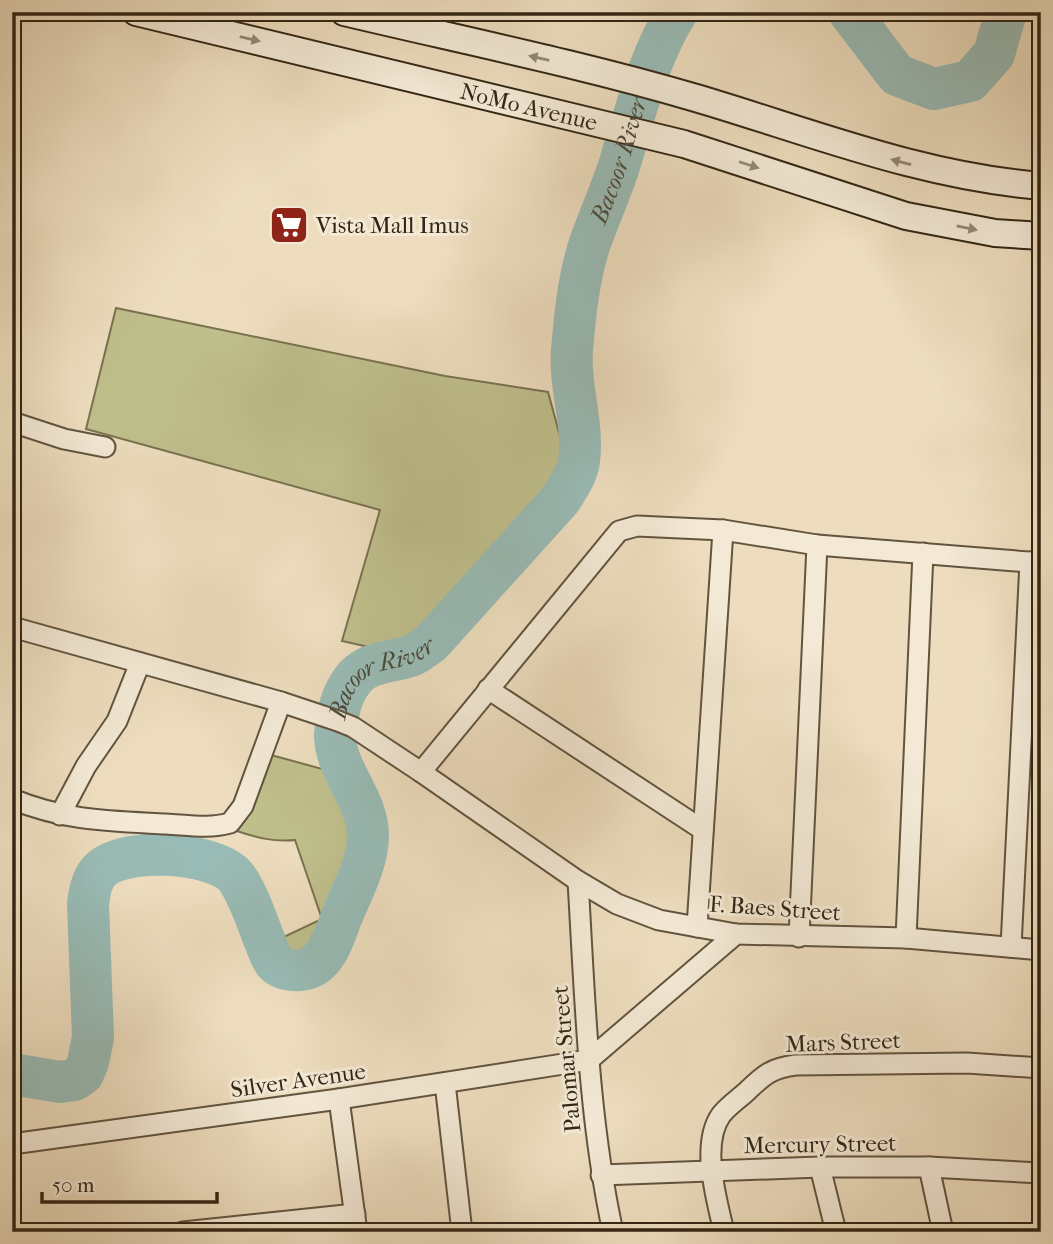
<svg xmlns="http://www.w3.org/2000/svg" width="1053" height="1244" viewBox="0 0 1053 1244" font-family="'IM FELL French Canon',serif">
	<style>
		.green { fill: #bfbf8c; stroke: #797250; stroke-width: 2 }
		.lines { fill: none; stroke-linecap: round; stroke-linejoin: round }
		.river { stroke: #99bbb5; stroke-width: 42 }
		.street-casing { stroke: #62543f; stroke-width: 23 }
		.secondary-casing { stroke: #332615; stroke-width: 30 }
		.street { stroke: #f3e9d5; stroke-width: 19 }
		.secondary { stroke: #f3e9d5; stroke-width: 26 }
		.oneway { fill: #938875 }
		.labels { text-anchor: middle; stroke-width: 6; stroke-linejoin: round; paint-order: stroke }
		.street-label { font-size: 23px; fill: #332615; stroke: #f3e9d5 }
		.poi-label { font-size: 23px; fill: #332615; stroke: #f3e9d5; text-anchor: start }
		.water-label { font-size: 24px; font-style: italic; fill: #4c4b3d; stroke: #f3e9d5 }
	</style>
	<rect width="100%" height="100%" fill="#edddbe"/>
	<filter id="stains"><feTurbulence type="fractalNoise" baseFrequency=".00286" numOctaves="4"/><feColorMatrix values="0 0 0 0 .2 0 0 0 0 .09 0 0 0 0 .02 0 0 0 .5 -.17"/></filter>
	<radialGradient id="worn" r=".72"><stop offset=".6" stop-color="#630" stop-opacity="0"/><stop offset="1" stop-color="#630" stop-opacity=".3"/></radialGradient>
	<!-- green -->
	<g class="green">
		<polygon points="116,308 445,376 548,392 567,462 562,477 414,639 391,652 342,641 380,510 86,429"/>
		<path d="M271 755 337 773C345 787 355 802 358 818 364 847 332 915 321 944 305 968 284 971 273 942L322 919 295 840C274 842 257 838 237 831L246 819Z"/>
	</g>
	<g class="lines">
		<!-- river -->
		<g class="river">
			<polyline points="849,12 897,75 934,89 970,81 994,54 1006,12"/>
			<path id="s1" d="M12 1074 60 1082 74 1080 83 1074 88 1062 93 1038 88 904C89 895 91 882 97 874 117 845 213 851 235 876 247 891 257 921 264 939 267 946 270 957 275 963 282 971 299 972 309 968 327 961 334 937 340 921 350 895 368 864 368 836 368 799 336 772 335 736 335 730 337 722 338 716 340 702 346 688 355 677 371 660 393 663 413 655 419 652 425 647 431 643L561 499C568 487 577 475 579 461 584 423 569 387 572 350 575 314 579 274 591 240 600 215 611 191 619 166 635 114 648 58 677 12"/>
		</g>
		<!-- street casing -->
		<g class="street-casing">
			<g id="street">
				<polyline points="12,422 64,439 105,447"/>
				<polyline points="12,627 281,702 338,721 353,727 421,772 578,881 617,904 659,920 736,934 906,938 1041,950"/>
				<polyline points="488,689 703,830"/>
				<polyline points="421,772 619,531 637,526 723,530"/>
				<path d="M12 799C66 821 109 821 166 824 187 825 209 829 230 823L243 806 281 702"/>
				<polyline points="60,815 86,766 117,721 140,663"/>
				<path d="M578 881C585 998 588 1117 613 1232"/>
				<polyline points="697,927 723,530 817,545 1041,563"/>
				<polyline points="799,937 817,545"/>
				<polyline points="906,938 923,553"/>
				<polyline points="1011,947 1030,562"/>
				<polyline points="445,1083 462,1232"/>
				<polyline points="339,1099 357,1232"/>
				<polyline points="12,1144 339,1099 589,1060 736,934"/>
				<polyline points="820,1167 836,1232"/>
				<polyline points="929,1167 943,1232"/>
				<polyline points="601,1175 820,1167 929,1167 1041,1173"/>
				<polyline points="183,1232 355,1214"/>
				<path d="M724 1232C717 1200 700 1145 721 1115 727 1107 737 1100 745 1093 763 1076 770 1068 796 1065L967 1063 1041 1068"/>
			</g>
		</g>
		<!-- secondary casing -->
		<g class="secondary-casing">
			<g id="secondary">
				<path id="s2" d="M136 12 684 144 906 216 995 233 1041 236"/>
				<path d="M344 12C462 40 580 64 696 98 811 132 920 176 1041 186"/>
			</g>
		</g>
		<!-- street -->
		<use href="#street" class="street"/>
		<!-- secondary -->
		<use href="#secondary" class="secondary"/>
	</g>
	<!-- one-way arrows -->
	<defs><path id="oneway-solid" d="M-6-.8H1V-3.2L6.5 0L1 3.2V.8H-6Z" transform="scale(1.75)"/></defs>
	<g class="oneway">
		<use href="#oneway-solid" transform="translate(250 39) rotate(13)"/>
		<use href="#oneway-solid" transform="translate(539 58) rotate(-167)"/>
		<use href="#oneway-solid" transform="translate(901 162) rotate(-165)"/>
		<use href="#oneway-solid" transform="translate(749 165) rotate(18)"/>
		<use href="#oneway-solid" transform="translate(967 228) rotate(11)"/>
	</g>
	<!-- icons -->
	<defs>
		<g id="supermarket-square" transform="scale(2.0125)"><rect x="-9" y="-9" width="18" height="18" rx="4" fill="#8f2418" stroke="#f3e9d5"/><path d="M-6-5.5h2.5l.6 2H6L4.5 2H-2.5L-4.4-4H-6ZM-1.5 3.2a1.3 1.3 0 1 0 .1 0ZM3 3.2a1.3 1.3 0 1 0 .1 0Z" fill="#fff"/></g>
	</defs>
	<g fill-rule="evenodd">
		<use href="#supermarket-square" x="289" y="225"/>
	</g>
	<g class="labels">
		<!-- street labels -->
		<g class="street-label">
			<text dy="8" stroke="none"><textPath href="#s2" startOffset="404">NoMo Avenue</textPath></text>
			<text transform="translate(775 908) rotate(4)" y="8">F. Baes Street</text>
			<text transform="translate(843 1042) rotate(-2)" y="8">Mars Street</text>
			<text transform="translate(566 1059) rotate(-95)" y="8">Palomar Street</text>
			<text transform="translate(298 1080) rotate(-8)" y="8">Silver Avenue</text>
			<text transform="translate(820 1144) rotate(-1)" y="8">Mercury Street</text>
		</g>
		<!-- poi labels -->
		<g class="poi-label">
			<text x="316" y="233">Vista Mall Imus</text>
		</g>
		<!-- water labels -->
		<g class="water-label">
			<text dy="8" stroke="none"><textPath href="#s1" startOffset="1503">Bacoor River</textPath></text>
			<text dy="8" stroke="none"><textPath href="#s1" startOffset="894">Bacoor River</textPath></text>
		</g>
	</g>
	<!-- margin -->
	<rect width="1053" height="1244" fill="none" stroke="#edddbe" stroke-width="42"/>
	<rect x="14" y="14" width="1025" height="1216" fill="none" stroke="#332615" stroke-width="3.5"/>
	<rect x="21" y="21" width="1011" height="1202" fill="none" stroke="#332615" stroke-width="2"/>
	<!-- scale -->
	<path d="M42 1192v10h175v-10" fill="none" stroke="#332615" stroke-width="3.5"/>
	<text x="52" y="1192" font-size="21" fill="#332615" stroke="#f3e9d5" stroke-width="5" paint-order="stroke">50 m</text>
	<rect width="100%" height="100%" filter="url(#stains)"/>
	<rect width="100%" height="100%" fill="url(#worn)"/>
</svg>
